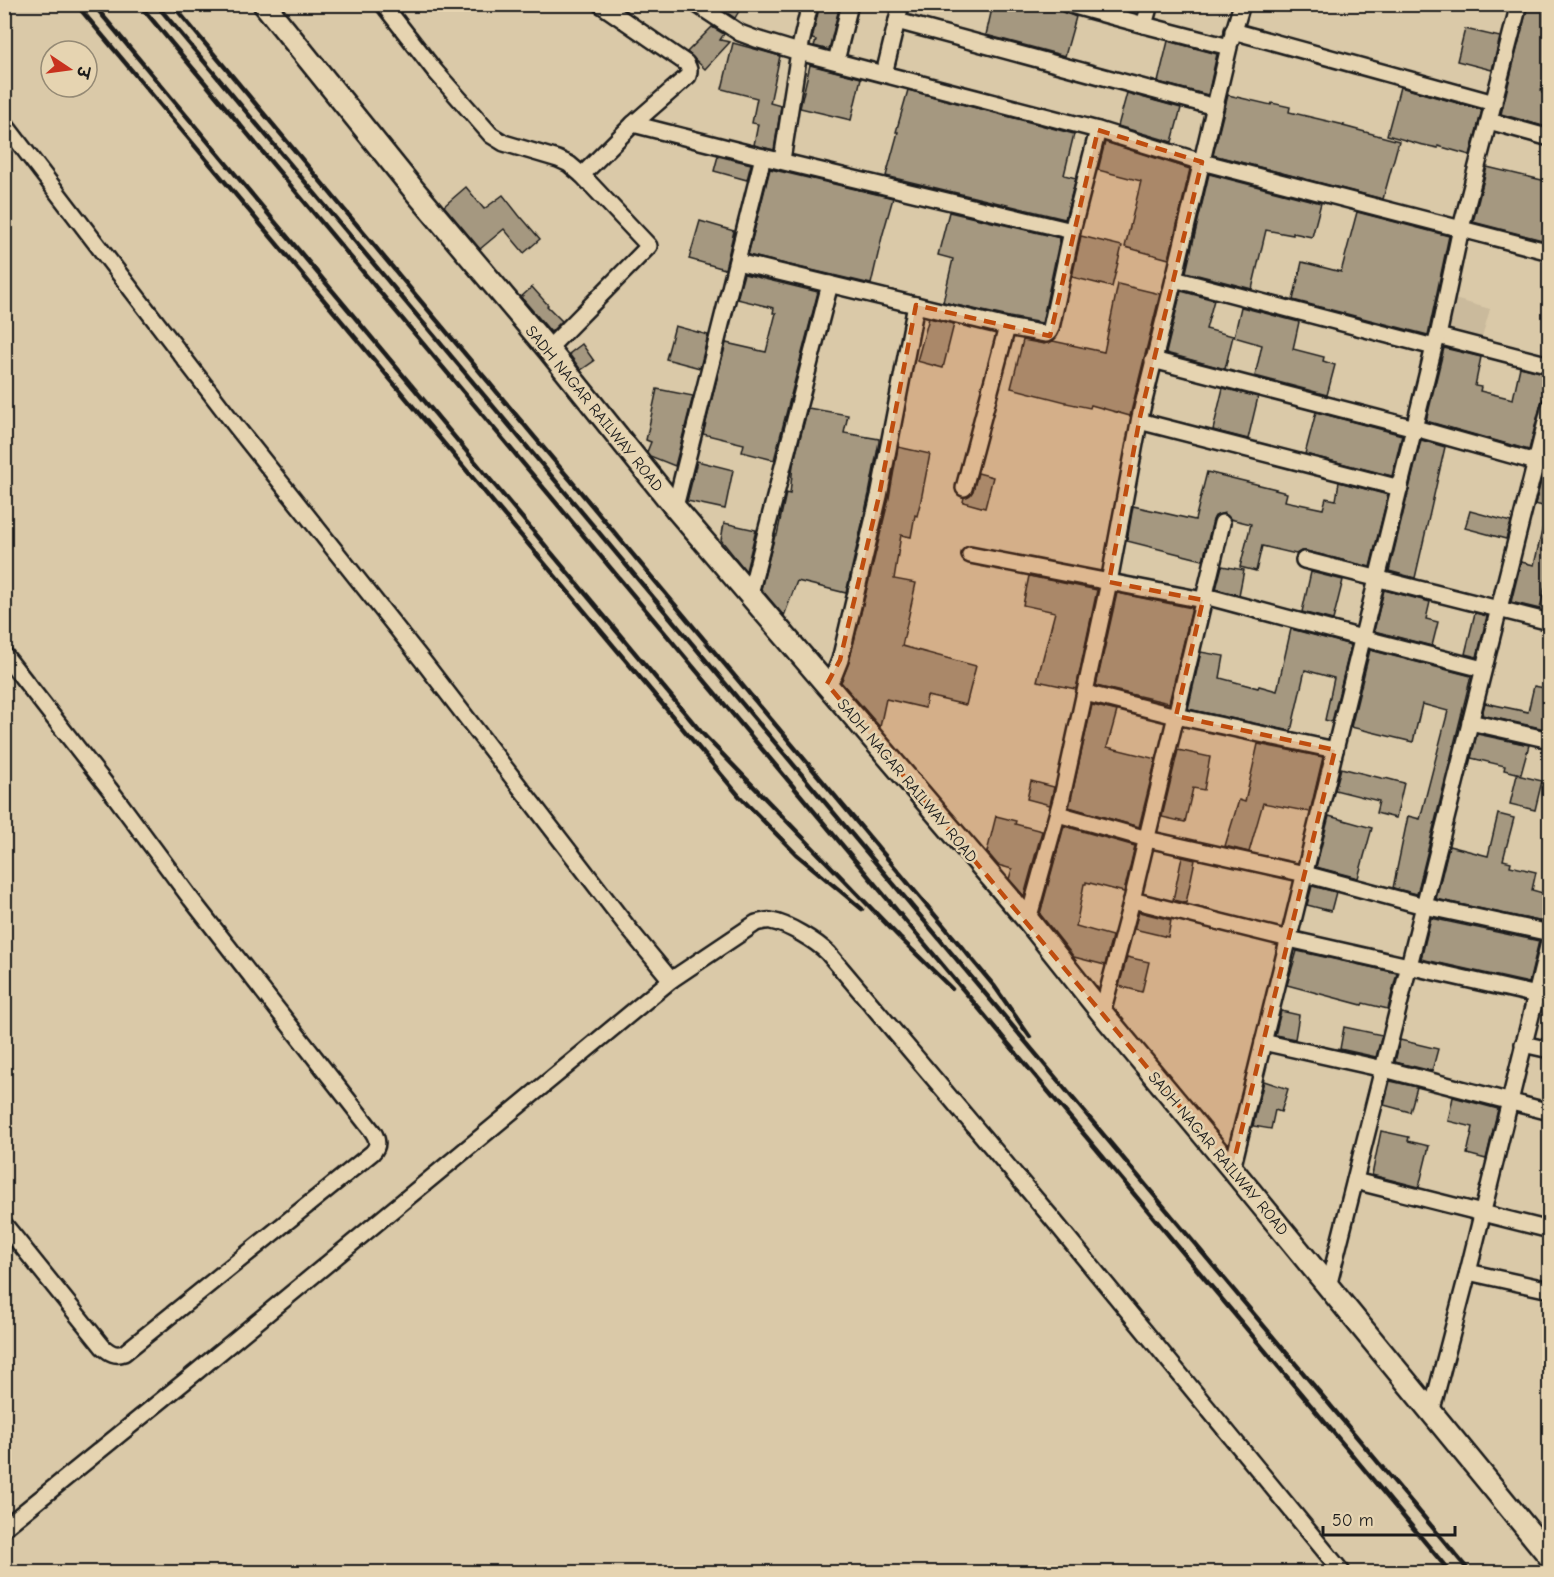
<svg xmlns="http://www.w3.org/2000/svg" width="1554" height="1577" viewBox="0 0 1554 1577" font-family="'Comic Neue','Playpen Sans Deva',sans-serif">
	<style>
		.built { fill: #caba9c }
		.building { fill: #a59880; stroke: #1c1c1c; stroke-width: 1.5 }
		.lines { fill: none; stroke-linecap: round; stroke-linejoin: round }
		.street-casing { stroke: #1c1c1c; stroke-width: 20 }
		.secondary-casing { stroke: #1c1c1c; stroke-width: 26 }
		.street { stroke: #e6d4b1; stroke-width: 15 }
		.secondary { stroke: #e6d4b1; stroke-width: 21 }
		.rail { stroke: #1c1c1c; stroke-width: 4.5 }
		.marked { fill: #bf4d0f; fill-opacity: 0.2; stroke: #bf4d0f; stroke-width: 4.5; stroke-dasharray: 12 8; stroke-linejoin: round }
		.labels { text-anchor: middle; stroke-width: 5; stroke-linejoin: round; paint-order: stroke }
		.street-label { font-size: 16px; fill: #1c1c1c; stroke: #e6d4b1 }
	</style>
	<rect width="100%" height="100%" fill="#dac9a8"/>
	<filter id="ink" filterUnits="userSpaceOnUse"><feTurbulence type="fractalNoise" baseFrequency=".0167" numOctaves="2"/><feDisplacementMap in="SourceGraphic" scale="12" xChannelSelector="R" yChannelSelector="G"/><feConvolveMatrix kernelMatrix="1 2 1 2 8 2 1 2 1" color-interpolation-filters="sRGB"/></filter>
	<g filter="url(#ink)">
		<!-- built -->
		<polygon class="built" points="1451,298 1490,309 1480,344 1441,333"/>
		<!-- building -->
		<g class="building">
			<polygon points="714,4 743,4 735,18"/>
			<polygon points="820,4 840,4 829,50 814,46 816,40 812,39"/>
			<polygon points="993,4 1058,4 1061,11 1076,17 1065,56 986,35"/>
			<polygon points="1528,4 1550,4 1550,62 1541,91 1542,93 1550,95 1550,128 1501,114"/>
			<polygon points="712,27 724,34 720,40 730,42 705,69 687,52"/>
			<polygon points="1465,29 1500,37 1492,70 1457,61"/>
			<polygon points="1168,41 1217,54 1208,95 1158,82"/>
			<polygon points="733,43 780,56 770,103 781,106 774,150 754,145 758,124 752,123 757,98 722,89"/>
			<polygon points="810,65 861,78 851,120 800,108"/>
			<polygon points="1400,87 1482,110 1470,155 1438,146 1438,148 1419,144 1387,135"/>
			<polygon points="908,90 1074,134 1064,175 1076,178 1065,219 886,176 898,132 896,132"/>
			<polygon points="1127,93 1181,108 1172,142 1118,126"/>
			<polygon points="1228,95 1271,105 1272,103 1290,107 1289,112 1344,125 1343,126 1399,141 1383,199 1213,155"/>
			<polygon points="1105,142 1190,169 1169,259 1125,247 1141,181 1098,170"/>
			<polygon points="718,156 751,164 747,180 714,171"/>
			<polygon points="1487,167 1546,181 1545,183 1550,184 1550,242 1473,222"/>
			<polygon points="770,169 893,198 882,237 871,284 748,255"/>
			<polygon points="1209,174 1321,203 1312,237 1293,233 1293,235 1266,230 1252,289 1186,272"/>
			<polygon points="466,187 484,209 503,195 521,218 522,218 540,239 524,253 504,229 480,249 444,206"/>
			<polygon points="949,212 1060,238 1042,323 1009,317 943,302 953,259 938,255"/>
			<polygon points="1357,212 1449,236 1428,335 1293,300 1302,262 1341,272"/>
			<polygon points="700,221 734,231 725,269 689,259"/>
			<polygon points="1081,236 1122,246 1112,287 1072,277"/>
			<polygon points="744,274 818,292 774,460 742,452 744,444 703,434 726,343 766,352 776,313 773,313 774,308 737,299"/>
			<polygon points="1118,284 1160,294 1130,416 1091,405 1090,408 1066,403 1066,402 1011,388 1023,340 1044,344 1053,341 1104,352"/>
			<polygon points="532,287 548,305 547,306 562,321 551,332 521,297"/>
			<polygon points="1181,291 1214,300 1206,329 1233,336 1225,369 1166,353"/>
			<polygon points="1241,307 1299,322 1293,349 1324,357 1323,361 1335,365 1327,395 1255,376 1262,345 1234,337"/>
			<polygon points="929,318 954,324 943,368 917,361"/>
			<polygon points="675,326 708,335 700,368 666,359"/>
			<polygon points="582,344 594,361 581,370 569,354"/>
			<polygon points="1444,348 1481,357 1475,386 1481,387 1480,391 1513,399 1520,367 1548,374 1546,383 1550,383 1550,397 1543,399 1541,403 1529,450 1426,421"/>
			<polygon points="1223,388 1258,397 1248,439 1213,430"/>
			<polygon points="657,389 693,396 675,466 650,456 647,452 651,442 646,440"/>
			<polygon points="808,408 848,415 844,433 879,439 879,442 869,494 846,593 797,581 784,616 761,589 775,535 777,535 786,493 790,494 793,465"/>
			<polygon points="1316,412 1402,435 1392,476 1305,454"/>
			<polygon points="1421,440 1445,447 1415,578 1389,571"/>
			<polygon points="898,447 930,454 921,500 917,516 915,515 911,537 901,535 894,579 916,583 902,646 976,666 966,705 927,696 925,708 886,699 880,727 841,682 849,662 889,498"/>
			<polygon points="697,461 733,470 725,509 687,501"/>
			<polygon points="1207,472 1276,489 1275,490 1287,493 1285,501 1323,509 1326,498 1336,500 1339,482 1388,495 1370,567 1306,551 1301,551 1296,554 1262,546 1256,571 1240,567 1251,524 1230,519 1224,513 1215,516 1213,520 1203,560 1127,541 1133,506 1195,520"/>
			<polygon points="978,473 993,477 985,508 963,502 964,497 970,495 973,491"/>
			<polygon points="1543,474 1550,475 1550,508 1535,504"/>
			<polygon points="1470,511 1511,522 1506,539 1465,528"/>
			<polygon points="1544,522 1550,523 1550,563 1540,609 1511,602 1521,562 1534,565"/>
			<polygon points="724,523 756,530 746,571 721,540"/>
			<polygon points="1222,566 1244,570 1239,595 1216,589"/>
			<polygon points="1311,572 1343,580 1333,620 1302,612"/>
			<polygon points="1029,576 1097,590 1076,689 1037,681 1055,612 1023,605"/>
			<polygon points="1384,590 1430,602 1426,619 1438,622 1432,646 1374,631"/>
			<polygon points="1117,593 1192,608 1169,703 1096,686"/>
			<polygon points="1475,613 1487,616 1477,657 1465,654"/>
			<polygon points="1291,629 1351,645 1332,722 1325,720 1334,678 1305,670 1291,731 1188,709 1201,652 1224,656 1220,678 1258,688 1259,686 1277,691"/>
			<polygon points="1370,650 1471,676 1417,894 1393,888 1408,816 1420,819 1448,711 1422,704 1413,742 1351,727"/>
			<polygon points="1534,686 1550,689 1550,730 1482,715 1485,703 1528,712"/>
			<polygon points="1092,705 1117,711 1107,747 1156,759 1139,827 1069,807"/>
			<polygon points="1477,734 1529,745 1521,774 1504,770 1505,766 1471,758"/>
			<polygon points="1258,744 1323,757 1310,812 1263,803 1249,852 1225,846 1239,800 1245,802"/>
			<polygon points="1178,750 1210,757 1204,790 1193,788 1185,822 1162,817"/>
			<polygon points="1341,768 1385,779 1385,778 1404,783 1396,818 1376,813 1379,801 1335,790"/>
			<polygon points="1517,775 1542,781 1535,810 1510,804"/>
			<polygon points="1031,781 1054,787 1050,805 1027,799"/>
			<polygon points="1498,814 1514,818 1503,860 1511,862 1510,866 1536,872 1532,890 1550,895 1548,923 1436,899 1449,846 1488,856"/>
			<polygon points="996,816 1016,821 1015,824 1042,831 1024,896 1009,879 1012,869 998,865 987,852"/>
			<polygon points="1329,816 1372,828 1358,878 1316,867"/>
			<polygon points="1064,826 1135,846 1124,892 1086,882 1086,884 1084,884 1076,926 1112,936 1105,965 1074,957 1040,914"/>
			<polygon points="1182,857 1195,860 1186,903 1173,900"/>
			<polygon points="1312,886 1336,892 1331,911 1307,905"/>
			<polygon points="1139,912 1171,920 1168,937 1134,929"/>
			<polygon points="1431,918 1539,941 1529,983 1421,959"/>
			<polygon points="1297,951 1397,973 1388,1009 1363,1003 1362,1005 1287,985"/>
			<polygon points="1127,957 1149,962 1142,992 1119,986"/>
			<polygon points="1281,1011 1299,1015 1295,1039 1275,1035"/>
			<polygon points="1344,1027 1382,1035 1376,1057 1340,1049"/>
			<polygon points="1400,1040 1438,1049 1432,1071 1395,1062"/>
			<polygon points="1264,1081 1288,1089 1281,1112 1275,1110 1271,1129 1253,1126"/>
			<polygon points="1390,1081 1417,1087 1410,1112 1384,1105"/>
			<polygon points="1453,1097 1498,1109 1486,1159 1467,1154 1473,1127 1448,1121"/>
			<polygon points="1381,1131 1409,1137 1408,1141 1429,1146 1419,1187 1372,1175"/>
		</g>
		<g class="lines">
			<!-- street casing -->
			<g class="street-casing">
				<g id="street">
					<polyline points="383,4 435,71 491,135 504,143 558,159 569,164 582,175"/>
					<polyline points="696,4 740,33 756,39 799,52 1098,130 1202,162 1550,252"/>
					<polyline points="1067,4 1144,25 1150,4"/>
					<polyline points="897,21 1215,107"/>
					<polyline points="1144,25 1229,47 1174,279 1434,347"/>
					<polyline points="1233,31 1494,103"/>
					<polyline points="1231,41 1242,4"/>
					<polyline points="836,61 850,4"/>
					<polyline points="884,74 901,4"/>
					<polyline points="1489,121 1550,138"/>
					<polyline points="4,123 235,425 426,665 629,929 671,980"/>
					<polyline points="633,124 763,157 675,507"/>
					<polyline points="763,157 1072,231 1098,130"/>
					<polyline points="782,160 799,52 810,4"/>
					<polyline points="737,262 1007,327 1046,334 1049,332 1051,328 1072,231"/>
					<polyline points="1438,336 1550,365"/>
					<path d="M548 349 649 246 582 175 633 124 688 76C690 70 689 68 686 63L600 4"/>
					<polyline points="1153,360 1415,428 1550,466"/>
					<polyline points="1140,419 1143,422 1400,488"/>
					<polyline points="964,488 1007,327"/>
					<polyline points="970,555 1203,600"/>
					<polyline points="1304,560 1550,622"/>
					<polyline points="750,594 830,284"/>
					<polyline points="1205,596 1362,638 1483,669"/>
					<path d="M4 654 114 795 191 899 373 1132C378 1140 379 1146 372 1153L124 1353C115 1356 110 1353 103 1347L4 1224"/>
					<polyline points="827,684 834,675 840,660 879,496 916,305"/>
					<polyline points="1085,693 1176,716 1335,750"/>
					<polyline points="1470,722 1550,740"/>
					<polyline points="1058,814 1147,839 1305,874 1424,906 1550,933"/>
					<polyline points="1132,900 1289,939 1550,998"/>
					<polyline points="1028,920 1062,797 1109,582 1140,417 1174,279"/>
					<polyline points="1102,1013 1132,900 1222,523"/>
					<polyline points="1263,1042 1388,1070 1550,1112"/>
					<polyline points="1523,1044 1550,1050"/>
					<polyline points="1232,1169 1434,347 1438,336 1461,228 1519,4"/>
					<polyline points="1355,1181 1550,1230"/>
					<polyline points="1468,1272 1550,1290"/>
					<polyline points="1328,1287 1550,406"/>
					<polyline points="1431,1413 1468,1272 1550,938"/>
					<path d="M4 1528 189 1378 671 980 756 923C761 922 766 920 771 921 788 924 816 941 828 953L1050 1216 1342 1572"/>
				</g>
			</g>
			<!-- secondary casing -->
			<g class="secondary-casing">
				<polyline id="secondary" points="264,4 414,190 548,349 677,510 1028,920 1102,1013 1232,1169 1550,1557"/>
			</g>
			<!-- street -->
			<use href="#street" class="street"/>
			<!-- secondary -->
			<use href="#secondary" class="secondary"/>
			<!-- rail -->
			<g class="rail">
				<polyline points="76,4 740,797 796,854 862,909"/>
				<polyline points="93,4 701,732 900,938 952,989"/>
				<polyline points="139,4 1450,1572"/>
				<polyline points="156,4 1470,1572"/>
				<polyline points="172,4 995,987 1030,1037"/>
			</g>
		</g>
	</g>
	<!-- marked area -->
	<path class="marked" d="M1098 130 1202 162 1140 417 1109 582 1203 600 1176 716 1335 750 1232 1169 827 684 840 660 879 496 916 305 1050 336Z"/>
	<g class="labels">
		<!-- street labels -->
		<g class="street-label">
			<text transform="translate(595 408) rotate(51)" y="6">SADH NAGAR RAILWAY ROAD</text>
			<text transform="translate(908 780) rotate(50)" y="6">SADH NAGAR RAILWAY ROAD</text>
			<text transform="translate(1219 1153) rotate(50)" y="6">SADH NAGAR RAILWAY ROAD</text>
		</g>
	</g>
	<!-- margin -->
	<rect width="1554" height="1577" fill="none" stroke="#e6d4b1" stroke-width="24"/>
	<rect x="12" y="12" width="1530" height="1553" fill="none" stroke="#1c1c1c" stroke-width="2" filter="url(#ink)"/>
	<!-- north arrow -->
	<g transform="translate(69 69) rotate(103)"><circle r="28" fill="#e6d4b1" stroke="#958a75" stroke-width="1.5"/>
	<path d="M0-4.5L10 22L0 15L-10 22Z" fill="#c8321e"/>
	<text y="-9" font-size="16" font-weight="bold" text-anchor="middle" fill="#1c1c1c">उ</text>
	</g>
	<!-- scale -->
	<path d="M1323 1526v9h132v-9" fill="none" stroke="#1c1c1c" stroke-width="3"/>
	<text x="1332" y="1526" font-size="18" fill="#1c1c1c" stroke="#e6d4b1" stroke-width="4.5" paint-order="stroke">50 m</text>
</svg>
